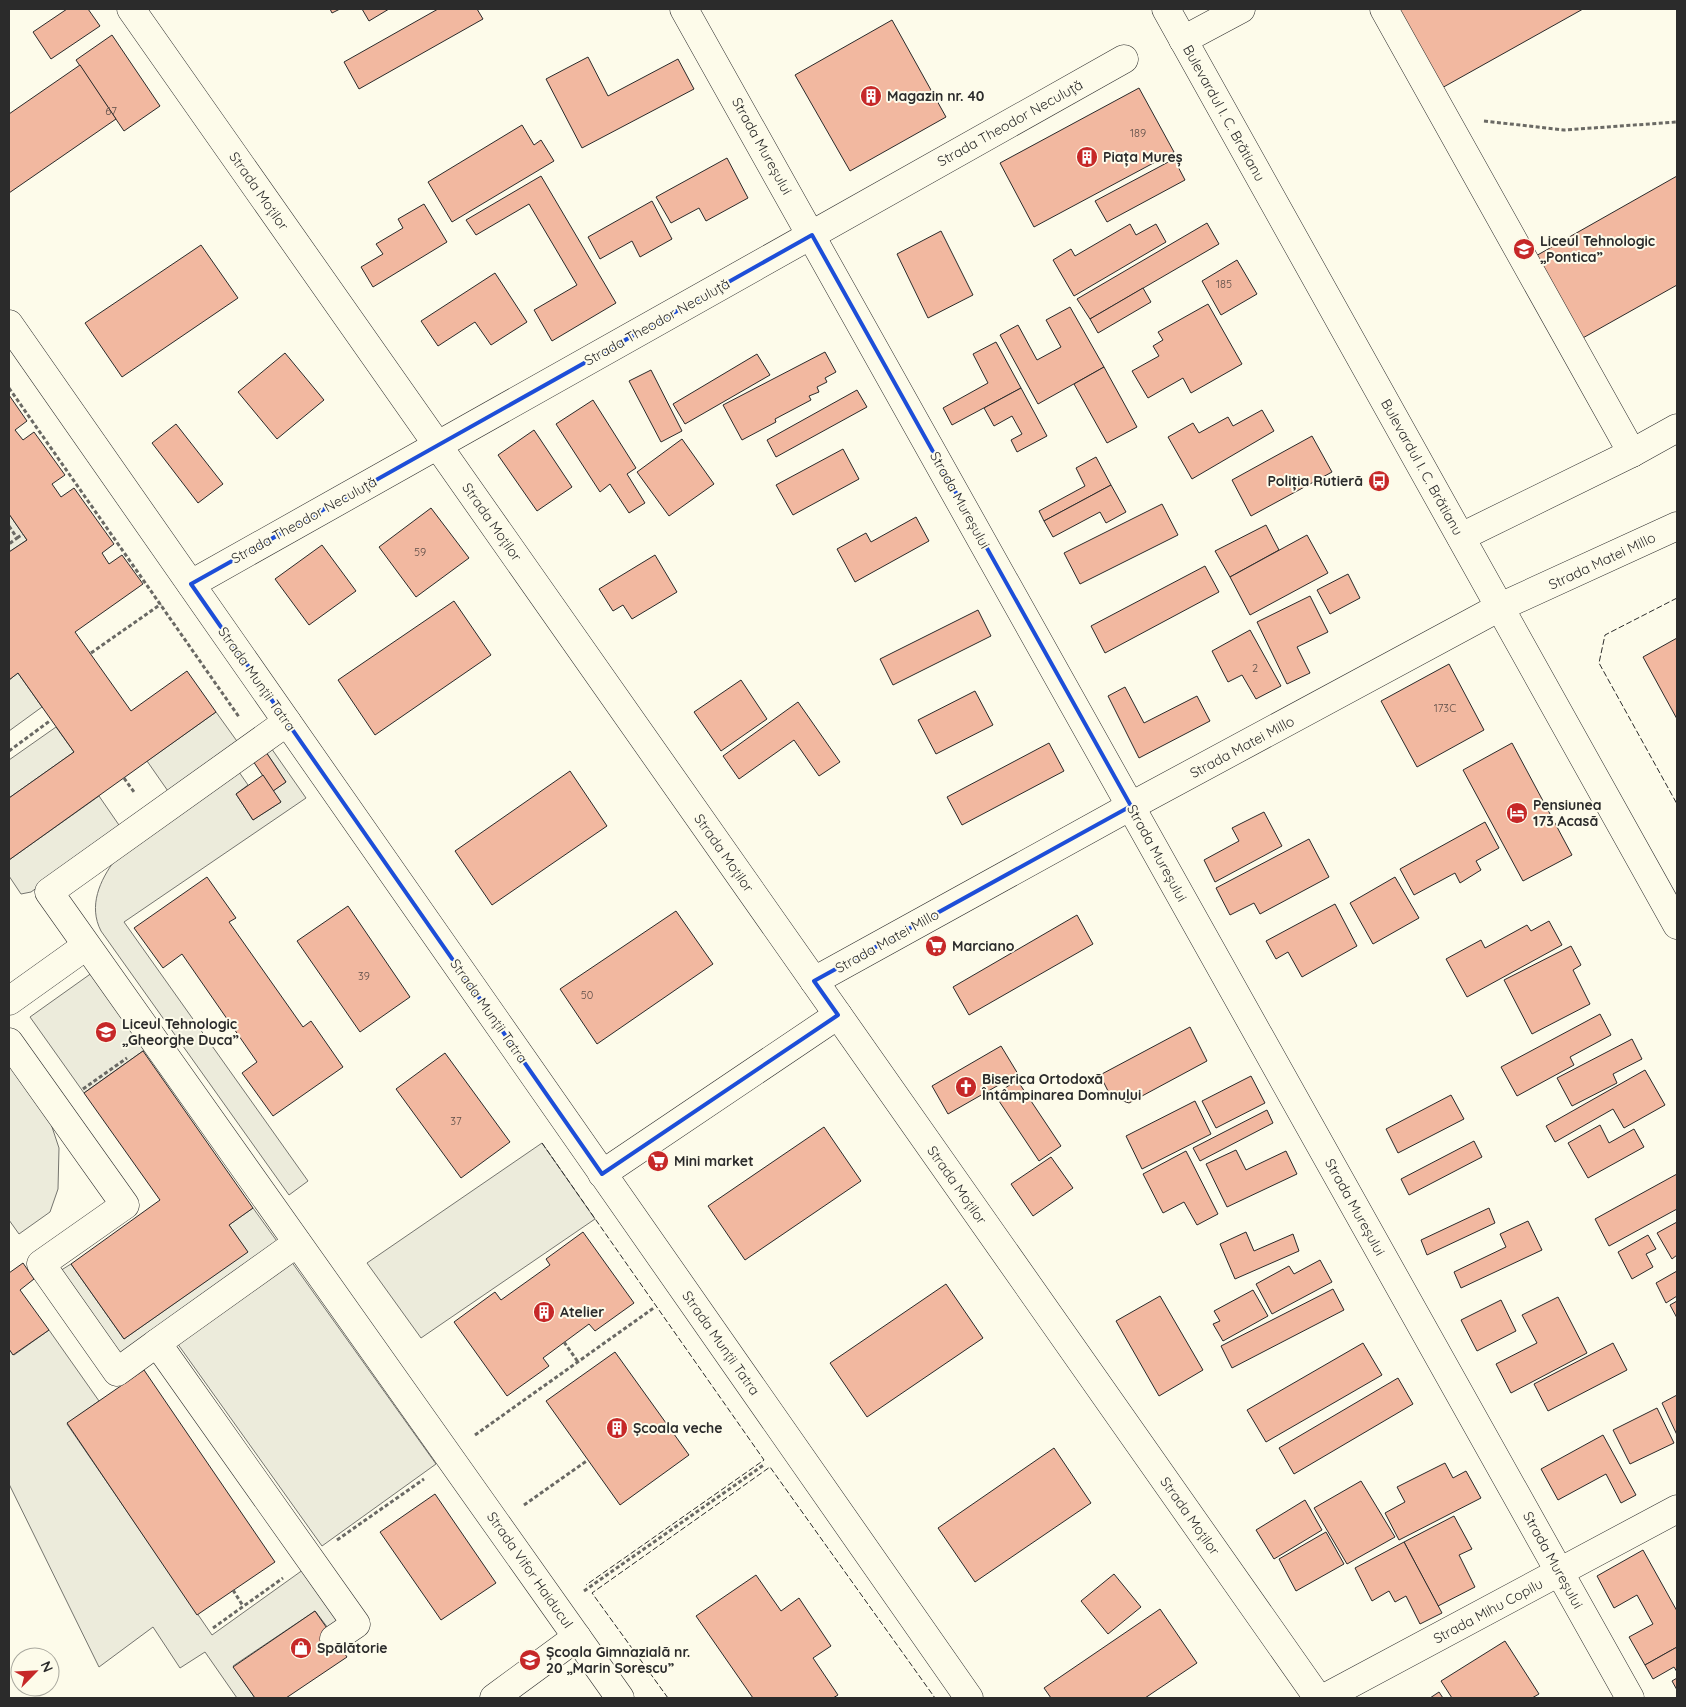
<svg xmlns="http://www.w3.org/2000/svg" width="1686" height="1707" viewBox="0 0 1686 1707" font-family="Quicksand,sans-serif">
	<style>
		.green { fill: #ecebdb; stroke: #74746e }
		.building { fill: #f2b8a0; stroke: #2b2b2b }
		.lines { fill: none; stroke-linecap: round; stroke-linejoin: round }
		.minor-casing { stroke: #2b2b2b; stroke-width: 29 }
		.major-casing { stroke: #2b2b2b; stroke-width: 29 }
		.path { stroke: #6a6964; stroke-width: 3; stroke-dasharray: 4 2.5; stroke-linecap: butt }
		.minor { stroke: #fdfbea; stroke-width: 28 }
		.major { stroke: #fdfbea; stroke-width: 28 }
		.fence { stroke: #2b2b2b; stroke-width: 1; stroke-dasharray: 6 2.5; stroke-linecap: butt }
		.marked { fill: none; stroke: #1d4ed8; stroke-width: 4; stroke-linejoin: round }
		.labels { text-anchor: middle; stroke-width: 4; stroke-linejoin: round; paint-order: stroke }
		.number-label { font-size: 11px; fill: #5d4e48 }
		.poi-label { font-size: 14px; font-weight: bold; fill: #2b2b2b; stroke: #fdfbea; text-anchor: start }
		.street-label { font-size: 14px; fill: #2b2b2b; stroke: #fdfbea }
	</style>
	<rect width="100%" height="100%" fill="#fdfbea"/>
	<!-- green -->
	<g class="green">
		<polygon points="9,514 27,540 9,552"/>
		<polygon points="18,673 42,707 9,731 9,680"/>
		<polygon points="216,712 239,744 170,794 147,761"/>
		<polygon points="56,727 74,752 9,798 9,760"/>
		<path d="M269 745 306 798 124 922 308 1181 289 1195 101 931C88 906 100 880 115 860L239 772 248 785 236 794 253 820 281 802 273 791 286 782 264 749Z"/>
		<polygon points="99,796 121,828 31,892 21,894 9,876 9,860"/>
		<polygon points="96,970 150,1046 84,1093 30,1017"/>
		<polygon points="9,1060 48,1115 59,1148 58,1189 50,1212 19,1234 9,1220"/>
		<polygon points="542,1143 595,1219 421,1338 367,1263"/>
		<polygon points="253,1208 279,1244 115,1360 55,1274 71,1264 124,1339 247,1252 229,1225"/>
		<polygon points="291,1261 436,1464 322,1546 177,1343"/>
		<polygon points="49,1330 99,1401 67,1424 212,1635 307,1567 342,1618 328,1628 315,1611 233,1666 255,1698 237,1698 205,1652 180,1668 153,1627 99,1667 9,1484 9,1349 14,1355"/>
	</g>
	<!-- building -->
	<g class="building">
		<polygon points="67,9 88,9 100,26 51,59 33,32"/>
		<polygon points="330,9 340,9 332,13"/>
		<polygon points="362,9 389,9 369,21"/>
		<polygon points="438,9 477,9 483,19 359,89 344,62"/>
		<polygon points="1396,9 1583,9 1440,89"/>
		<polygon points="892,20 946,117 850,171 795,75"/>
		<polygon points="112,35 160,106 124,131 76,60"/>
		<polygon points="588,57 608,96 678,59 694,89 582,148 546,79"/>
		<polygon points="80,65 116,119 9,193 9,114"/>
		<polygon points="1139,88 1174,152 1034,227 1000,163"/>
		<polygon points="522,125 534,145 541,140 554,161 452,222 428,182"/>
		<polygon points="727,158 748,198 706,221 699,208 671,223 656,197"/>
		<polygon points="1174,159 1185,180 1107,222 1095,201"/>
		<polygon points="541,176 616,303 552,341 534,310 577,285 529,204 476,235 466,220"/>
		<polygon points="1677,176 1677,285 1581,339 1534,257"/>
		<polygon points="652,201 672,239 640,257 632,241 600,259 588,237"/>
		<polygon points="424,204 447,242 373,287 361,267 383,254 376,244 403,228 398,219"/>
		<polygon points="1207,223 1219,244 1090,319 1077,299"/>
		<polygon points="1130,224 1136,235 1156,224 1166,242 1074,296 1053,260 1071,249 1075,256"/>
		<polygon points="941,231 973,295 928,318 897,254"/>
		<polygon points="201,245 238,298 122,377 85,323"/>
		<polygon points="1237,260 1257,294 1221,315 1202,281"/>
		<polygon points="495,273 527,322 491,345 475,322 438,346 421,321"/>
		<polygon points="1143,288 1151,302 1098,333 1090,319"/>
		<polygon points="1208,304 1242,364 1191,393 1183,378 1148,398 1132,371 1159,356 1153,346 1163,340 1158,332"/>
		<polygon points="1070,307 1104,367 1038,404 1000,335 1018,325 1037,360 1061,347 1046,320"/>
		<polygon points="996,342 1021,388 952,425 943,408 988,383 973,354"/>
		<polygon points="825,352 836,372 825,378 827,382 817,387 819,392 809,396 811,400 775,419 776,422 742,440 723,405"/>
		<polygon points="285,353 324,400 277,439 238,392"/>
		<polygon points="757,354 770,375 685,424 673,404"/>
		<polygon points="1104,367 1137,427 1107,443 1074,384"/>
		<polygon points="651,370 682,431 661,442 629,381"/>
		<polygon points="1021,388 1047,436 1017,452 1011,440 1022,434 1012,416 994,426 984,408"/>
		<polygon points="857,390 867,407 776,457 767,440"/>
		<polygon points="9,395 27,421 15,430 23,440 34,432 65,475 52,484 61,497 74,488 114,544 102,553 109,564 122,555 143,584 75,632 131,711 187,671 216,712 9,860 9,798 74,752 18,673 9,680 9,552 27,540 9,514"/>
		<polygon points="593,400 636,468 627,474 645,503 629,513 610,484 600,492 556,424"/>
		<polygon points="1262,410 1274,431 1192,479 1168,437 1193,423 1199,433 1228,417 1233,426"/>
		<polygon points="176,424 223,484 198,503 152,443"/>
		<polygon points="534,430 572,487 537,511 498,455"/>
		<polygon points="1312,436 1332,472 1251,516 1232,480"/>
		<polygon points="682,439 714,484 669,516 637,472"/>
		<polygon points="843,449 859,479 793,515 776,485"/>
		<polygon points="1096,457 1111,485 1044,521 1039,511 1085,486 1076,468"/>
		<polygon points="1111,485 1126,512 1106,523 1100,512 1053,537 1044,521"/>
		<polygon points="1162,504 1178,535 1080,584 1064,553"/>
		<polygon points="431,508 469,558 416,597 379,547"/>
		<polygon points="916,517 929,541 855,582 837,549 866,533 871,542"/>
		<polygon points="1266,525 1279,550 1230,577 1215,551"/>
		<polygon points="1307,535 1328,573 1250,615 1230,577"/>
		<polygon points="322,545 356,591 309,625 275,579"/>
		<polygon points="655,555 677,592 632,619 623,605 613,611 599,589"/>
		<polygon points="1205,566 1219,592 1105,653 1091,626"/>
		<polygon points="1348,574 1360,598 1330,614 1317,590"/>
		<polygon points="1310,596 1328,632 1297,647 1310,673 1287,684 1257,622"/>
		<polygon points="454,601 491,655 375,735 338,680"/>
		<polygon points="978,610 991,636 893,685 880,659"/>
		<polygon points="1250,630 1281,686 1256,699 1242,675 1228,682 1212,651"/>
		<polygon points="1677,638 1677,719 1643,657"/>
		<polygon points="1449,664 1484,730 1417,767 1381,701"/>
		<polygon points="741,680 767,719 721,751 694,712"/>
		<polygon points="1125,687 1144,723 1197,696 1210,721 1139,758 1108,696"/>
		<polygon points="975,691 993,725 936,754 918,720"/>
		<polygon points="798,702 840,762 819,776 794,740 739,779 723,756"/>
		<polygon points="1049,743 1064,771 962,825 947,797"/>
		<polygon points="1512,743 1572,855 1523,881 1463,770"/>
		<polygon points="264,749 286,782 273,791 251,758"/>
		<polygon points="570,771 607,826 492,905 455,851"/>
		<polygon points="263,775 281,802 253,820 236,794"/>
		<polygon points="1264,812 1282,846 1215,882 1204,860 1239,841 1232,828"/>
		<polygon points="1485,822 1499,848 1476,861 1481,870 1460,883 1455,873 1414,895 1400,869"/>
		<polygon points="1309,839 1329,877 1260,914 1254,903 1230,915 1216,888"/>
		<polygon points="207,877 236,918 229,922 303,1027 311,1021 343,1067 273,1116 242,1073 257,1062 182,954 163,968 134,928"/>
		<polygon points="1395,877 1419,918 1373,944 1350,903"/>
		<polygon points="1335,904 1357,946 1302,977 1288,952 1276,959 1266,941"/>
		<polygon points="348,906 410,997 360,1032 297,941"/>
		<polygon points="676,911 713,964 597,1044 560,989"/>
		<polygon points="1077,915 1093,944 969,1015 953,987"/>
		<polygon points="1549,921 1562,945 1467,997 1446,959 1481,940 1485,948 1527,925 1531,931"/>
		<polygon points="1571,946 1581,965 1573,970 1590,1004 1532,1034 1504,980"/>
		<polygon points="1600,1014 1611,1035 1570,1057 1574,1065 1517,1096 1501,1067"/>
		<polygon points="1190,1027 1207,1061 1129,1103 1111,1097 1100,1075"/>
		<polygon points="1632,1039 1642,1059 1613,1074 1617,1083 1572,1106 1557,1078"/>
		<polygon points="1001,1046 1018,1074 948,1114 932,1086"/>
		<polygon points="143,1051 253,1208 229,1225 248,1252 124,1339 71,1264 160,1200 84,1093"/>
		<polygon points="445,1053 510,1142 461,1178 396,1089"/>
		<polygon points="1645,1070 1665,1105 1624,1128 1613,1109 1555,1142 1546,1126"/>
		<polygon points="1251,1076 1265,1103 1216,1128 1202,1101"/>
		<polygon points="1017,1080 1061,1146 1039,1161 995,1095"/>
		<polygon points="1451,1095 1464,1119 1398,1153 1386,1129"/>
		<polygon points="1195,1101 1211,1134 1142,1169 1126,1136"/>
		<polygon points="1267,1110 1273,1123 1200,1161 1193,1148"/>
		<polygon points="1600,1125 1609,1143 1634,1129 1644,1147 1588,1178 1568,1143"/>
		<polygon points="824,1127 861,1181 745,1260 708,1206"/>
		<polygon points="1474,1141 1482,1157 1409,1195 1401,1179"/>
		<polygon points="1236,1150 1246,1170 1286,1151 1297,1174 1227,1207 1206,1164"/>
		<polygon points="1186,1151 1218,1214 1197,1225 1184,1202 1163,1213 1143,1174"/>
		<polygon points="1051,1157 1073,1188 1033,1216 1011,1184"/>
		<polygon points="1677,1174 1677,1209 1609,1246 1595,1219"/>
		<polygon points="1489,1208 1495,1223 1427,1255 1421,1240"/>
		<polygon points="1528,1221 1542,1250 1461,1288 1454,1272 1506,1247 1500,1234"/>
		<polygon points="1677,1222 1677,1255 1672,1259 1657,1233"/>
		<polygon points="583,1232 634,1303 595,1331 589,1324 543,1358 549,1366 507,1396 454,1322 495,1292 501,1300 550,1265 546,1259"/>
		<polygon points="1246,1232 1254,1251 1293,1234 1299,1251 1235,1279 1220,1244"/>
		<polygon points="1648,1235 1656,1249 1646,1254 1653,1267 1632,1279 1618,1252"/>
		<polygon points="1320,1260 1332,1282 1272,1314 1256,1284 1289,1266 1294,1274"/>
		<polygon points="23,1263 34,1279 20,1290 49,1330 13,1355 9,1349 9,1273"/>
		<polygon points="1677,1271 1677,1296 1666,1303 1656,1283"/>
		<polygon points="946,1284 983,1338 867,1417 830,1363"/>
		<polygon points="1333,1289 1344,1310 1232,1368 1221,1346"/>
		<polygon points="1253,1290 1268,1316 1223,1341 1213,1324 1220,1321 1214,1311"/>
		<polygon points="1160,1296 1203,1370 1159,1396 1116,1321"/>
		<polygon points="1558,1297 1587,1353 1511,1393 1496,1364 1537,1343 1522,1315"/>
		<polygon points="1501,1300 1516,1331 1477,1351 1461,1320"/>
		<polygon points="1677,1301 1677,1318 1670,1305"/>
		<polygon points="1363,1343 1382,1375 1266,1442 1247,1410"/>
		<polygon points="1613,1343 1627,1370 1548,1411 1534,1384"/>
		<polygon points="615,1352 689,1455 620,1505 546,1401"/>
		<polygon points="144,1370 275,1562 197,1615 67,1423"/>
		<polygon points="1398,1378 1413,1404 1294,1474 1279,1448"/>
		<polygon points="1677,1395 1677,1435 1662,1403"/>
		<polygon points="1657,1408 1674,1443 1630,1464 1613,1430"/>
		<polygon points="1603,1435 1636,1495 1621,1503 1606,1474 1558,1500 1541,1469"/>
		<polygon points="1054,1448 1091,1503 975,1582 938,1528"/>
		<polygon points="1445,1463 1453,1478 1466,1471 1481,1498 1399,1540 1385,1513 1405,1502 1397,1487"/>
		<polygon points="1361,1481 1395,1537 1347,1564 1314,1508"/>
		<polygon points="435,1494 496,1583 441,1620 380,1532"/>
		<polygon points="1305,1500 1322,1530 1274,1559 1256,1530"/>
		<polygon points="1454,1516 1472,1549 1459,1555 1475,1587 1438,1606 1404,1542"/>
		<polygon points="1326,1532 1344,1564 1296,1591 1279,1559"/>
		<polygon points="1404,1542 1442,1613 1420,1624 1406,1596 1395,1602 1389,1591 1372,1601 1355,1568"/>
		<polygon points="1643,1550 1677,1611 1677,1647 1645,1665 1629,1637 1653,1624 1637,1595 1614,1608 1597,1576"/>
		<polygon points="1114,1574 1141,1607 1108,1634 1081,1601"/>
		<polygon points="756,1575 781,1611 799,1598 831,1646 813,1658 838,1695 833,1698 753,1698 696,1616"/>
		<polygon points="1160,1609 1197,1663 1145,1698 1051,1698 1044,1688"/>
		<polygon points="315,1611 347,1657 286,1698 255,1698 233,1667"/>
		<polygon points="1505,1641 1539,1694 1532,1698 1452,1698 1441,1681"/>
		<polygon points="1677,1647 1677,1672 1674,1667 1653,1679 1645,1665"/>
		<polygon points="1677,1678 1677,1690 1672,1681"/>
		<polygon points="1439,1692 1443,1698 1430,1698"/>
	</g>
	<g class="lines">
		<!-- minor casing -->
		<g class="minor-casing">
			<g id="minor">
				<polyline points="131,9 1318,1698"/>
				<polyline points="684,9 1630,1698"/>
				<polyline points="1384,9 1632,453"/>
				<polyline points="1183,40 1241,9"/>
				<polyline points="9,324 969,1698"/>
				<polyline points="1461,537 1632,453 1677,428"/>
				<polyline points="191,584 1124,59"/>
				<polyline points="287,722 49,892 620,1698"/>
				<polyline points="814,981 1131,806 1500,607 1677,526"/>
				<polyline points="9,1001 86,946"/>
				<polyline points="9,1042 125,1205 41,1264 117,1372 157,1343"/>
				<polyline points="602,1174 838,1015"/>
				<polyline points="297,1243 157,1343 356,1624 334,1639"/>
				<polyline points="494,1698 577,1637"/>
				<polyline points="1324,1698 1677,1509"/>
			</g>
		</g>
		<!-- major casing -->
		<g class="major-casing">
			<polyline id="major" points="1166,9 1677,925"/>
		</g>
		<!-- path -->
		<g class="path">
			<polyline points="1484,121 1564,130 1677,122"/>
			<polyline points="9,388 239,717"/>
			<polyline points="9,526 17,538 9,544"/>
			<polyline points="17,538 23,534"/>
			<polyline points="91,653 161,604"/>
			<polyline points="9,751 51,720"/>
			<polyline points="124,778 134,792"/>
			<polyline points="83,1089 127,1058"/>
			<polyline points="564,1342 578,1362"/>
			<polyline points="475,1435 655,1307"/>
			<polyline points="524,1505 588,1460"/>
			<polyline points="337,1540 424,1479"/>
			<polyline points="233,1590 243,1606"/>
			<polyline points="584,1591 765,1464"/>
			<polyline points="213,1628 283,1578"/>
		</g>
		<!-- minor -->
		<use href="#minor" class="minor"/>
		<!-- major -->
		<use href="#major" class="major"/>
		<!-- fence -->
		<g class="fence">
			<polyline points="1677,598 1605,635 1599,663 1677,804"/>
			<polyline points="542,1143 764,1460 586,1585"/>
			<polyline points="668,1698 592,1593 770,1467 935,1698"/>
		</g>
	</g>
	<!-- marked area -->
	<path class="marked" d="M812 235 1131 806 814 981 838 1015 602 1174 191 584Z"/>
	<!-- icons -->
	<defs>
		<g id="building-disc" transform="scale(1.125)"><circle r="9.5" fill="#c62828" stroke="#fdfbea"/><path d="M-4-6H4V6H1V3H-1V6H-4ZM-2.5-4.3h1.7v1.8h-1.7ZM.8-4.3h1.7v1.8H.8ZM-2.5-1h1.7V.8h-1.7ZM.8-1h1.7V.8H.8Z" fill="#fff"/></g>
		<g id="school-disc" transform="scale(1.125)"><circle r="9.5" fill="#c62828" stroke="#fdfbea"/><path d="M0-5L7-2L0 1L-7-2ZM-4 1L0 2.5L4 1V4Q0 6-4 4Z" fill="#fff"/></g>
		<g id="bus-disc" transform="scale(1.125)"><circle r="9.5" fill="#c62828" stroke="#fdfbea"/><path d="M-5-6H5V4H4V6H2V4H-2V6H-4V4H-5ZM-3.5-4V0h7V-4ZM-3.5 1.2v1.5H-2V1.2ZM2 1.2v1.5H3.5V1.2Z" fill="#fff"/></g>
		<g id="hotel-disc" transform="scale(1.125)"><circle r="9.5" fill="#c62828" stroke="#fdfbea"/><path d="M-6-4.5h1.5V1H6V5H4.5V3h-9V5H-6ZM-4 0a1.8 1.8 0 1 1 3.6 0ZM.5 0V-2.5h3Q6-2.5 6 0Z" fill="#fff"/></g>
		<g id="supermarket-disc" transform="scale(1.125)"><circle r="9.5" fill="#c62828" stroke="#fdfbea"/><path d="M-6-5.5h2.5l.6 2H6L4.5 2H-2.5L-4.4-4H-6ZM-1.5 3.2a1.3 1.3 0 1 0 .1 0ZM3 3.2a1.3 1.3 0 1 0 .1 0Z" fill="#fff"/></g>
		<g id="church-disc" transform="scale(1.125)"><circle r="9.5" fill="#c62828" stroke="#fdfbea"/><path d="M-1.2-6h2.4v3.5h3.3v2.4h-3.3V6h-2.4V-.1h-3.3v-2.4h3.3Z" fill="#fff"/></g>
		<g id="shop-disc" transform="scale(1.125)"><circle r="9.5" fill="#c62828" stroke="#fdfbea"/><path d="M-5-2.5h2.3a2.7 3.5 0 0 1 5.4 0H5L5.5 6h-11ZM-1.5-2.5h3a1.5 2.3 0 0 0-3 0Z" fill="#fff"/></g>
	</defs>
	<g fill-rule="evenodd">
		<use href="#building-disc" x="871" y="96"/>
		<use href="#building-disc" x="1087" y="157"/>
		<use href="#school-disc" x="1524" y="249"/>
		<use href="#bus-disc" x="1379" y="481"/>
		<use href="#hotel-disc" x="1517" y="813"/>
		<use href="#supermarket-disc" x="936" y="946"/>
		<use href="#school-disc" x="106" y="1032"/>
		<use href="#church-disc" x="966" y="1087"/>
		<use href="#supermarket-disc" x="658" y="1161"/>
		<use href="#building-disc" x="544" y="1312"/>
		<use href="#building-disc" x="617" y="1428"/>
		<use href="#shop-disc" x="301" y="1648"/>
		<use href="#school-disc" x="530" y="1660"/>
	</g>
	<g class="labels">
		<!-- number labels -->
		<g class="number-label">
			<text x="111" y="115">67</text>
			<text x="1138" y="137">189</text>
			<text x="1224" y="288">185</text>
			<text x="420" y="556">59</text>
			<text x="1255" y="672">2</text>
			<text x="1445" y="712">173C</text>
			<text x="364" y="980">39</text>
			<text x="587" y="999">50</text>
			<text x="456" y="1125">37</text>
		</g>
		<!-- poi labels -->
		<g class="poi-label">
			<text x="887" y="101">Magazin nr. 40</text>
			<text x="1103" y="162">Piața Mureș</text>
			<text x="1540" y="246">Liceul Tehnologic<tspan x="1540" dy="16">„Pontica”</tspan></text>
			<text x="1363" y="486" text-anchor="end">Poliția Rutieră</text>
			<text x="1533" y="810">Pensiunea<tspan x="1533" dy="16">173 Acasă</tspan></text>
			<text x="952" y="951">Marciano</text>
			<text x="122" y="1029">Liceul Tehnologic<tspan x="122" dy="16">„Gheorghe Duca”</tspan></text>
			<text x="982" y="1084">Biserica Ortodoxă<tspan x="982" dy="16">Întâmpinarea Domnului</tspan></text>
			<text x="674" y="1166">Mini market</text>
			<text x="560" y="1317">Atelier</text>
			<text x="633" y="1433">Școala veche</text>
			<text x="317" y="1653">Spălătorie</text>
			<text x="546" y="1657">Școala Gimnazială nr.<tspan x="546" dy="16">20 „Marin Sorescu”</tspan></text>
		</g>
		<!-- street labels -->
		<g class="street-label">
			<text transform="translate(1224 113) rotate(61)" y="5">Bulevardul I. C. Brătianu</text>
			<text transform="translate(1010 123) rotate(-29)" y="5">Strada Theodor Neculuță</text>
			<text transform="translate(762 146) rotate(61)" y="5">Strada Mureșului</text>
			<text transform="translate(259 191) rotate(55)" y="5">Strada Moților</text>
			<text transform="translate(657 322) rotate(-29)" y="5">Strada Theodor Neculuță</text>
			<text transform="translate(1422 467) rotate(61)" y="5">Bulevardul I. C. Brătianu</text>
			<text transform="translate(960 500) rotate(61)" y="5">Strada Mureșului</text>
			<text transform="translate(304 520) rotate(-29)" y="5">Strada Theodor Neculuță</text>
			<text transform="translate(492 522) rotate(55)" y="5">Strada Moților</text>
			<text transform="translate(1602 561) rotate(-25)" y="5">Strada Matei Millo</text>
			<text transform="translate(257 679) rotate(55)" y="5">Strada Munții Tatra</text>
			<text transform="translate(1242 747) rotate(-28)" y="5">Strada Matei Millo</text>
			<text transform="translate(724 853) rotate(55)" y="5">Strada Moților</text>
			<text transform="translate(1157 853) rotate(61)" y="5">Strada Mureșului</text>
			<text transform="translate(887 941) rotate(-29)" y="5">Strada Matei Millo</text>
			<text transform="translate(489 1011) rotate(55)" y="5">Strada Munții Tatra</text>
			<text transform="translate(957 1185) rotate(55)" y="5">Strada Moților</text>
			<text transform="translate(1355 1207) rotate(61)" y="5">Strada Mureșului</text>
			<text transform="translate(721 1343) rotate(55)" y="5">Strada Munții Tatra</text>
			<text transform="translate(1190 1516) rotate(55)" y="5">Strada Moților</text>
			<text transform="translate(1553 1560) rotate(61)" y="5">Strada Mureșului</text>
			<text transform="translate(530 1570) rotate(55)" y="5">Strada Vifor Haiducul</text>
			<text transform="translate(1488 1611) rotate(-28)" y="5">Strada Mihu Copilu</text>
		</g>
	</g>
	<!-- border -->
	<rect width="1686" height="1707" fill="none" stroke="#2b2b2b" stroke-width="20"/>
	<!-- north arrow -->
	<g transform="translate(35 1672) rotate(66)"><circle r="24" fill="#fdfbea" stroke="#a9a89e"/>
	<path d="M0-4L9 19L0 12L-9 19Z" fill="#c62828"/>
	<text y="-8" font-size="14" font-weight="bold" text-anchor="middle" fill="#2b2b2b">N</text>
	</g>
</svg>
